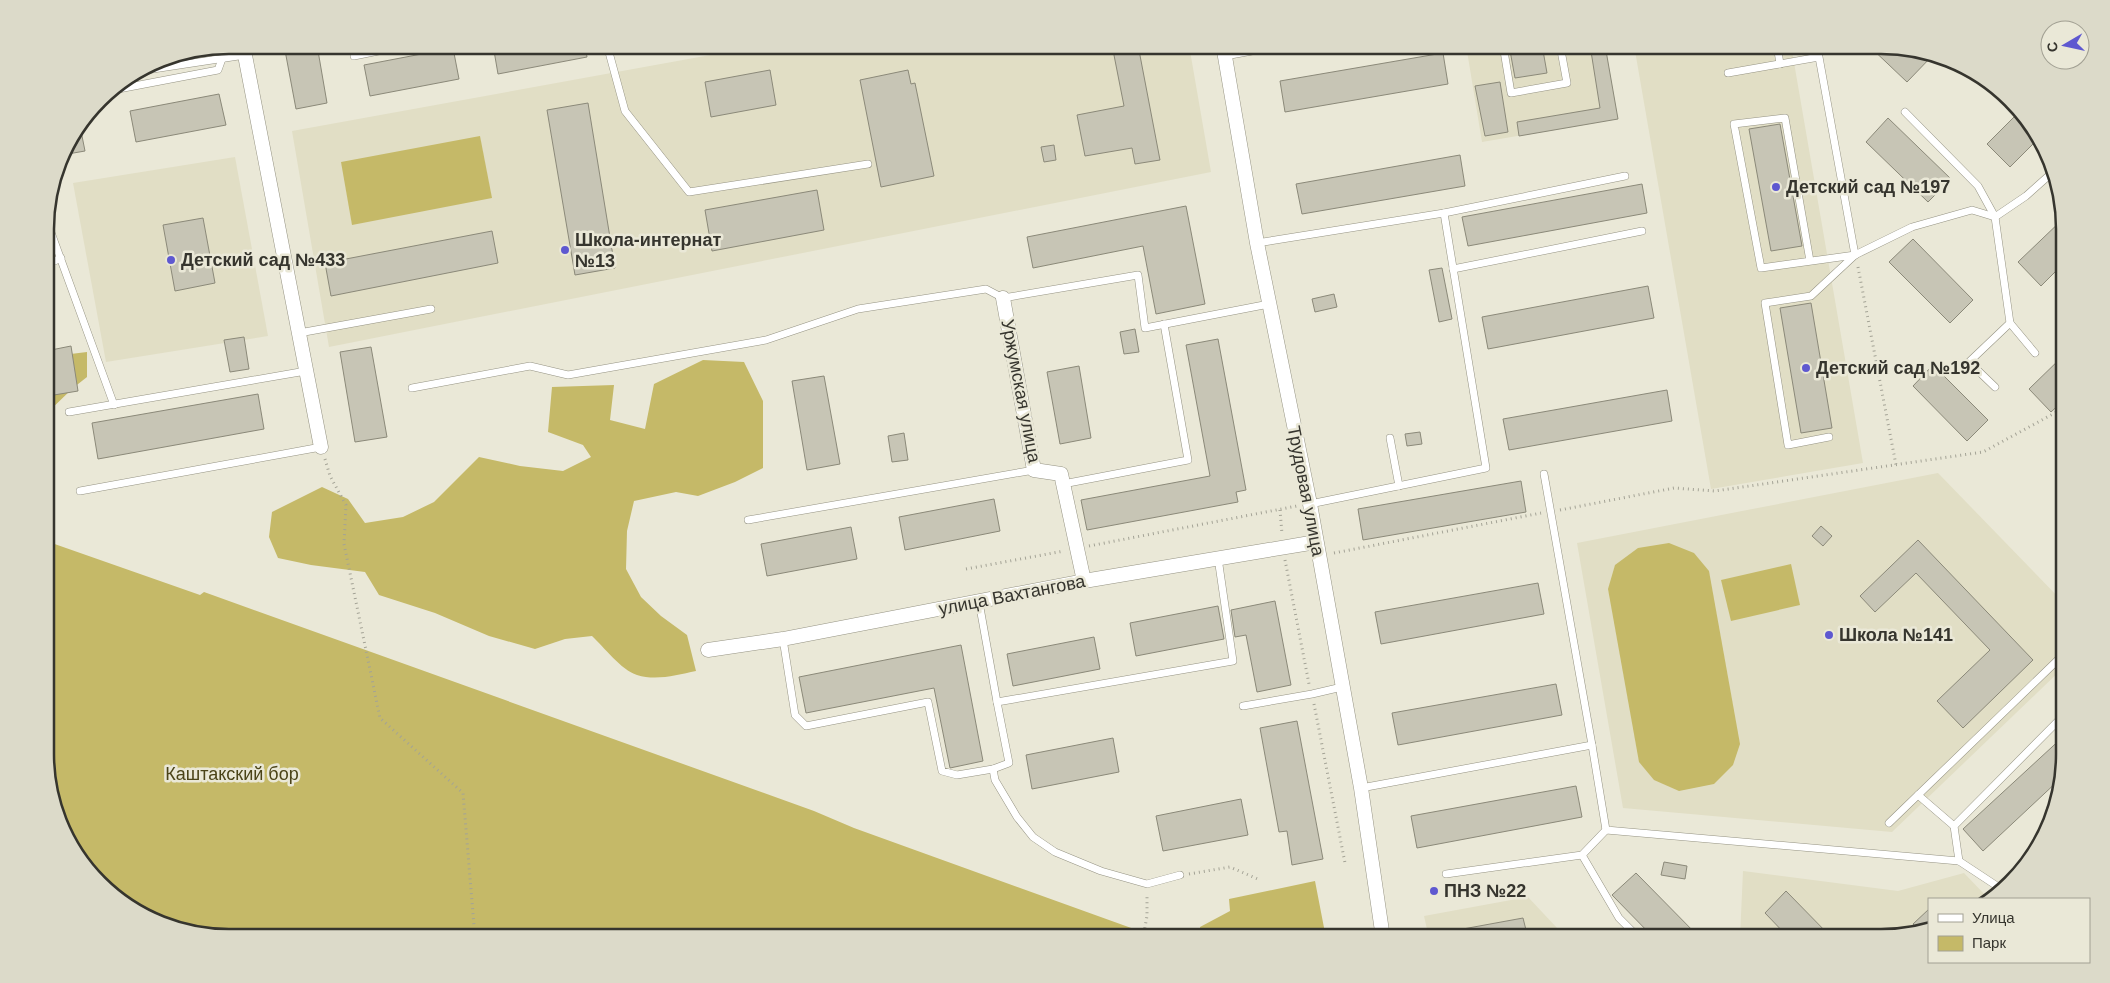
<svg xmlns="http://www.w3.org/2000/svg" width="2110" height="983" viewBox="0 0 2110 983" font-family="Arial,sans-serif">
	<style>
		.built { fill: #e1dec5 }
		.green { fill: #c5b968 }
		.building { fill: #c7c5b5; stroke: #8b8979 }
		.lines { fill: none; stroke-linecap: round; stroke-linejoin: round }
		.service-casing { stroke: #959383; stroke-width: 8 }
		.minor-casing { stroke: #959383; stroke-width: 15 }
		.path { stroke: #a4a396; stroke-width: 3; stroke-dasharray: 1 4; stroke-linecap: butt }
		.service { stroke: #fff; stroke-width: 7 }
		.minor { stroke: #fff; stroke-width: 14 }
		.poi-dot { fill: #5e58d0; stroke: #eae8d7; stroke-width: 2 }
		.labels { text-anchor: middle; stroke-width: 5; stroke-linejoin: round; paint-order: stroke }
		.poi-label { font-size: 18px; font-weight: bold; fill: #36352e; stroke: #eae8d7; text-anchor: start }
		.street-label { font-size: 18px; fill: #36352e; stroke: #eae8d7 }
		.park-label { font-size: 18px; fill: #4b4418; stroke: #eae8d7 }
		.rim { fill: none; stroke: #36352e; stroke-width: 2.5 }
	</style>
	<rect width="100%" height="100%" fill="#eae8d7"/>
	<!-- built -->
	<g class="built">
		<polygon points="766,45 1189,45 1211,172 329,347 292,131"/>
		<polygon points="1466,45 1605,45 1618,119 1482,142"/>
		<polygon points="1634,45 1791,45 1863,463 1711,489"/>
		<polygon points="235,157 268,336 106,362 73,183"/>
		<polygon points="1938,473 2065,604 2065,666 1892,832 1623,808 1577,543"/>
		<polygon points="1743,871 1898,891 1964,873 1989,899 1929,899 1929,930 1893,938 1740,938"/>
		<polygon points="1528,897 1558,929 1560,938 1429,938 1424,916"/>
	</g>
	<!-- green -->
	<g class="green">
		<polygon points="480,136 492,198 352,225 341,162"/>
		<polygon points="87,352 87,377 73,388 46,414 46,357"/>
		<path d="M703 360 744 362 763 401V468L735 482 698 496 676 492 634 501 627 531 626 569 641 597 661 616 687 635 696 671C677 675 656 681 637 675 621 670 604 647 592 636L565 639 535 649 489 636 435 613 379 595 365 572 311 565 278 558 269 537 272 512 322 487 348 499 365 523 403 517 434 502 479 457 520 466 563 471 591 457 583 445 548 432 552 387 614 385 610 420 645 429 654 384Z"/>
		<polygon points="46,541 200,595 204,592 814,811 854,828 1159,938 229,938 158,924 117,900 83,866 47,778"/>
		<polygon points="1669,543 1694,553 1709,571 1740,744 1733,765 1714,784 1679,791 1654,780 1639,762 1608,589 1615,565 1638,548"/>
		<polygon points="1791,564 1800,605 1731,621 1721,580"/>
		<polygon points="1315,881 1326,938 1201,938 1200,927 1230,911 1229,899"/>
	</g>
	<!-- building -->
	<g class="building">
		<polygon points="284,45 317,45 327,103 296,109"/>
		<polygon points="493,45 585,45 587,57 498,74"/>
		<polygon points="1112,45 1138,45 1160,160 1135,164 1132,148 1085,156 1077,115 1124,106"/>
		<polygon points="1509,45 1542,45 1547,73 1515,78"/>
		<polygon points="1590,45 1605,45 1618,119 1519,136 1517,122 1600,108"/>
		<polygon points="1868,45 1881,45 1933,55 1907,82"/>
		<polygon points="453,48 459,79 370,96 364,65"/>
		<polygon points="1443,53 1448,84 1285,112 1280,81"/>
		<polygon points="770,70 776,105 711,117 705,82"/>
		<polygon points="908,70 911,84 915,83 934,176 881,187 860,80"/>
		<polygon points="1500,82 1508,132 1485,136 1475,86"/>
		<polygon points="219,94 226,125 136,142 130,111"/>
		<polygon points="588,103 615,268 575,275 547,110"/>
		<polygon points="2021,110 2027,117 2039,138 2010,167 1987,144"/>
		<polygon points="1888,118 1951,179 1928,202 1866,142"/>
		<polygon points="1780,124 1802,246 1771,251 1749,129"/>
		<polygon points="80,126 85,151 62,155 64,148"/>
		<polygon points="1054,145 1056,160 1044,162 1041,147"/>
		<polygon points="1460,155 1465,186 1302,214 1296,184"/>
		<polygon points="1642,184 1647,213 1468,246 1462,217"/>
		<polygon points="817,190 824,230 712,251 705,210"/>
		<polygon points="1186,206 1205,304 1156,314 1143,246 1033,268 1027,237"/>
		<polygon points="203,218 215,283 175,291 163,225"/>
		<polygon points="2064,218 2064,263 2041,286 2018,262"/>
		<polygon points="492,231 498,263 331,296 325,263"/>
		<polygon points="1913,239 1973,300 1950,323 1889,262"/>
		<polygon points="1442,268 1452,319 1439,322 1429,270"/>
		<polygon points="1648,286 1654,318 1488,349 1482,317"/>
		<polygon points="1334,294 1337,307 1315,312 1312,299"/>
		<polygon points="1811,303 1832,428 1801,433 1780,308"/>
		<polygon points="1135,329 1139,352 1124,354 1120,332"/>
		<polygon points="244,337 249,369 230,372 224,340"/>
		<polygon points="1218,339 1246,490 1236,492 1238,502 1087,530 1081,500 1210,476 1186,345"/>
		<polygon points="71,346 78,391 48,396 46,381 46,351"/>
		<polygon points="371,347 387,437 355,442 340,352"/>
		<polygon points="2064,355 2064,400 2051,412 2029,389"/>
		<polygon points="1933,365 1988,420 1967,441 1913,386"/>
		<polygon points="1079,366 1091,438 1060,444 1047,372"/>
		<polygon points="824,376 840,464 807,470 792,381"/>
		<polygon points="1667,390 1672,421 1509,450 1503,419"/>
		<polygon points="258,394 264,429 98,459 92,423"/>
		<polygon points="1420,432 1422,444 1407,446 1405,434"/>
		<polygon points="904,433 908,460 892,462 888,436"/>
		<polygon points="1521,481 1526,512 1363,540 1358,509"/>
		<polygon points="994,499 1000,531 905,550 899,517"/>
		<polygon points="1821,526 1832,536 1823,546 1812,536"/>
		<polygon points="851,527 857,559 767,576 761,544"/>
		<polygon points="1918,540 2033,660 1963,728 1937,701 1990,650 1916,573 1875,612 1860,596"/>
		<polygon points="1538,583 1544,614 1381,644 1375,612"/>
		<polygon points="1275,601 1291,685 1257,692 1246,635 1235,637 1231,610"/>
		<polygon points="1218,606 1224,639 1136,656 1130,623"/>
		<polygon points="1094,637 1100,669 1013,686 1007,654"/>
		<polygon points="961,645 983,761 950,768 934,688 806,713 799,677"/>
		<polygon points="1556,684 1562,715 1398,745 1392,713"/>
		<polygon points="1297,721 1323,859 1292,865 1287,831 1279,832 1260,728"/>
		<polygon points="2065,735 2065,754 2060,779 1983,851 1963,829"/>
		<polygon points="1113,738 1119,772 1032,789 1026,755"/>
		<polygon points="1576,786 1582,817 1417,848 1411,816"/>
		<polygon points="1241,799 1248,835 1163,851 1156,816"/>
		<polygon points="1664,862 1687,866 1685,879 1661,875"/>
		<polygon points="1636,873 1700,938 1654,938 1612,895"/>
		<polygon points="1786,891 1832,938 1789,938 1765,913"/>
		<polygon points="1929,909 1929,930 1920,932 1913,924"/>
		<polygon points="1523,918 1527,934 1509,938 1453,938 1452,931"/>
	</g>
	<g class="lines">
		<!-- service casing -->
		<g class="service-casing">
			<g id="service">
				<polyline points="365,45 366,53"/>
				<polyline points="607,45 625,111 689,192 868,164"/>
				<polyline points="1503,45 1511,93 1567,83 1560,45"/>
				<polyline points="1777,45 1780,64"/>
				<polyline points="354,56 408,45"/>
				<polyline points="1225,56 1285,45"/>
				<polyline points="140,71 245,55"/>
				<polyline points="1728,73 1819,57 1855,255 1912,227 1972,210 1995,217 2026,196 2054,171"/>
				<polyline points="108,91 218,70 222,59"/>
				<polyline points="1905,112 1978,186 1995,217 2010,323 1969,362 1995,387"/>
				<polyline points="1444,213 1625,176"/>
				<polyline points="45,216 114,405"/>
				<polyline points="1257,243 1444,213 1486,468 1310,504"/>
				<polyline points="1810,261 1785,118 1734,124 1761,268 1855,255"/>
				<polyline points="46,265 61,258"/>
				<polyline points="1453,269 1642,231"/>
				<polyline points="2010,323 2035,353"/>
				<polyline points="299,333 431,309"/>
				<polyline points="412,388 530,366 568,375 766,340 858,309 986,289 1003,298 1138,275 1145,328 1269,304"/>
				<polyline points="69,412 306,371"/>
				<polyline points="1829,437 1788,445 1765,303 1811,296 1855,255"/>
				<polyline points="1390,438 1399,486"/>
				<polyline points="1544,474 1592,745"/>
				<polyline points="1063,484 1188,460 1164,324"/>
				<polyline points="80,491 321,447"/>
				<polyline points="748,520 1034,470"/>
				<polyline points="979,602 997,702"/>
				<polyline points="783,639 795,715 806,726 928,702 942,771 957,775 993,769 1009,763 997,702 1233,661 1218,558"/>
				<polyline points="1243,706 1312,694 1342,687"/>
				<polyline points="993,769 995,780 1017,817 1033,837 1055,852 1101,871 1147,884 1180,875"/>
				<polyline points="1361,788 1592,745 1606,830 1959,861 2003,890"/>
				<polyline points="1918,795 1954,826"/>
				<polyline points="1889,823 2065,653"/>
				<polyline points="1582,855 1619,918 1639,938"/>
				<polyline points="1959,861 1954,826 2065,714"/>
				<polyline points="1446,874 1582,855 1606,830"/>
			</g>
		</g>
		<!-- minor casing -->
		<g class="minor-casing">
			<g id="minor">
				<polyline points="243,45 321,447"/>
				<polyline points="1223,45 1257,243 1310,504 1361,788 1383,938"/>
				<polyline points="1003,298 1034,470 1061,474 1084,581"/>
				<polyline points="708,650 783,639 1084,581 1316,542"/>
			</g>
		</g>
		<!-- path -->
		<g class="path">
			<polyline points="1858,267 1896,465"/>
			<polyline points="325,459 330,476 346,505 344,544 380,718 463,793 475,938"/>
			<polyline points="1280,510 1282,534"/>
			<polyline points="1560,510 1674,488 1715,491 1983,452 2064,408"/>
			<polyline points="1089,546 1297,506"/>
			<polyline points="1334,553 1541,513"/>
			<polyline points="1285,560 1309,684"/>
			<polyline points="966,569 1064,551"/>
			<polyline points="1314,704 1345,863"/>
			<polyline points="1189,874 1230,867 1260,880"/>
			<polyline points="1143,938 1147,916 1147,894"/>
		</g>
		<!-- service -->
		<use href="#service" class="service"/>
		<!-- minor -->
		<use href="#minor" class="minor"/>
	</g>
	<!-- markers -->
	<g class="poi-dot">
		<circle cx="1776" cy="187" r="5"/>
		<circle cx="565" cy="250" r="5"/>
		<circle cx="171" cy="260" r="5"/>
		<circle cx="1806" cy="368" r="5"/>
		<circle cx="1829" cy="635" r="5"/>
		<circle cx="1434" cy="891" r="5"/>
	</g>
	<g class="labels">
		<!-- poi labels -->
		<g class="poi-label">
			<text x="1786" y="193">Детский сад №197</text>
			<text x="575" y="246">Школа-интернат<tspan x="575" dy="21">№13</tspan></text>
			<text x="181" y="266">Детский сад №433</text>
			<text x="1816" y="374">Детский сад №192</text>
			<text x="1839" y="641">Школа №141</text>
			<text x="1444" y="897">ПНЗ №22</text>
		</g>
		<!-- street labels -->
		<g class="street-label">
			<text transform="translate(1021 391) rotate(79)" y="6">Уржумская улица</text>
			<text transform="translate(1306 491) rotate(79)" y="6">Трудовая улица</text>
			<text transform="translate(1012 595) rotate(-11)" y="6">улица Вахтангова</text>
		</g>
		<!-- park labels -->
		<g class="park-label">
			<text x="232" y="780">Каштакский бор</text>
		</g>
	</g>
	<!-- crop -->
	<path d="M0 0H2110V983H0ZM229 54H1881A175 175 0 0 1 2056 229V754A175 175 0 0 1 1881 929H229A175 175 0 0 1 54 754V229A175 175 0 0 1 229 54Z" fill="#dcdac9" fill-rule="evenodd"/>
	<path class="rim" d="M229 54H1881A175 175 0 0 1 2056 229V754A175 175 0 0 1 1881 929H229A175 175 0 0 1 54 754V229A175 175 0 0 1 229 54Z"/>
	<!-- legend -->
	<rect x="1928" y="898" width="162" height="65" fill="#eae8d7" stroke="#a2a093"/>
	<rect x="1938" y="914" width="25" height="8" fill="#ffffff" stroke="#a2a093"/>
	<text x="1972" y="923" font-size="15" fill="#36352e">Улица</text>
	<rect x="1938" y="936" width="25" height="15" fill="#c5b968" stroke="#a2a093"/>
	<text x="1972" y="948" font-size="15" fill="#36352e">Парк</text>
	<!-- north arrow -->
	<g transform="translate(2065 45) rotate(261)"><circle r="24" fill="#eae8d7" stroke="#a2a093"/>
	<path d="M0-4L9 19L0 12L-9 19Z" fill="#5e58d0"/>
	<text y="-8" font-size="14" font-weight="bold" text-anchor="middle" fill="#36352e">С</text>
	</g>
</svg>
